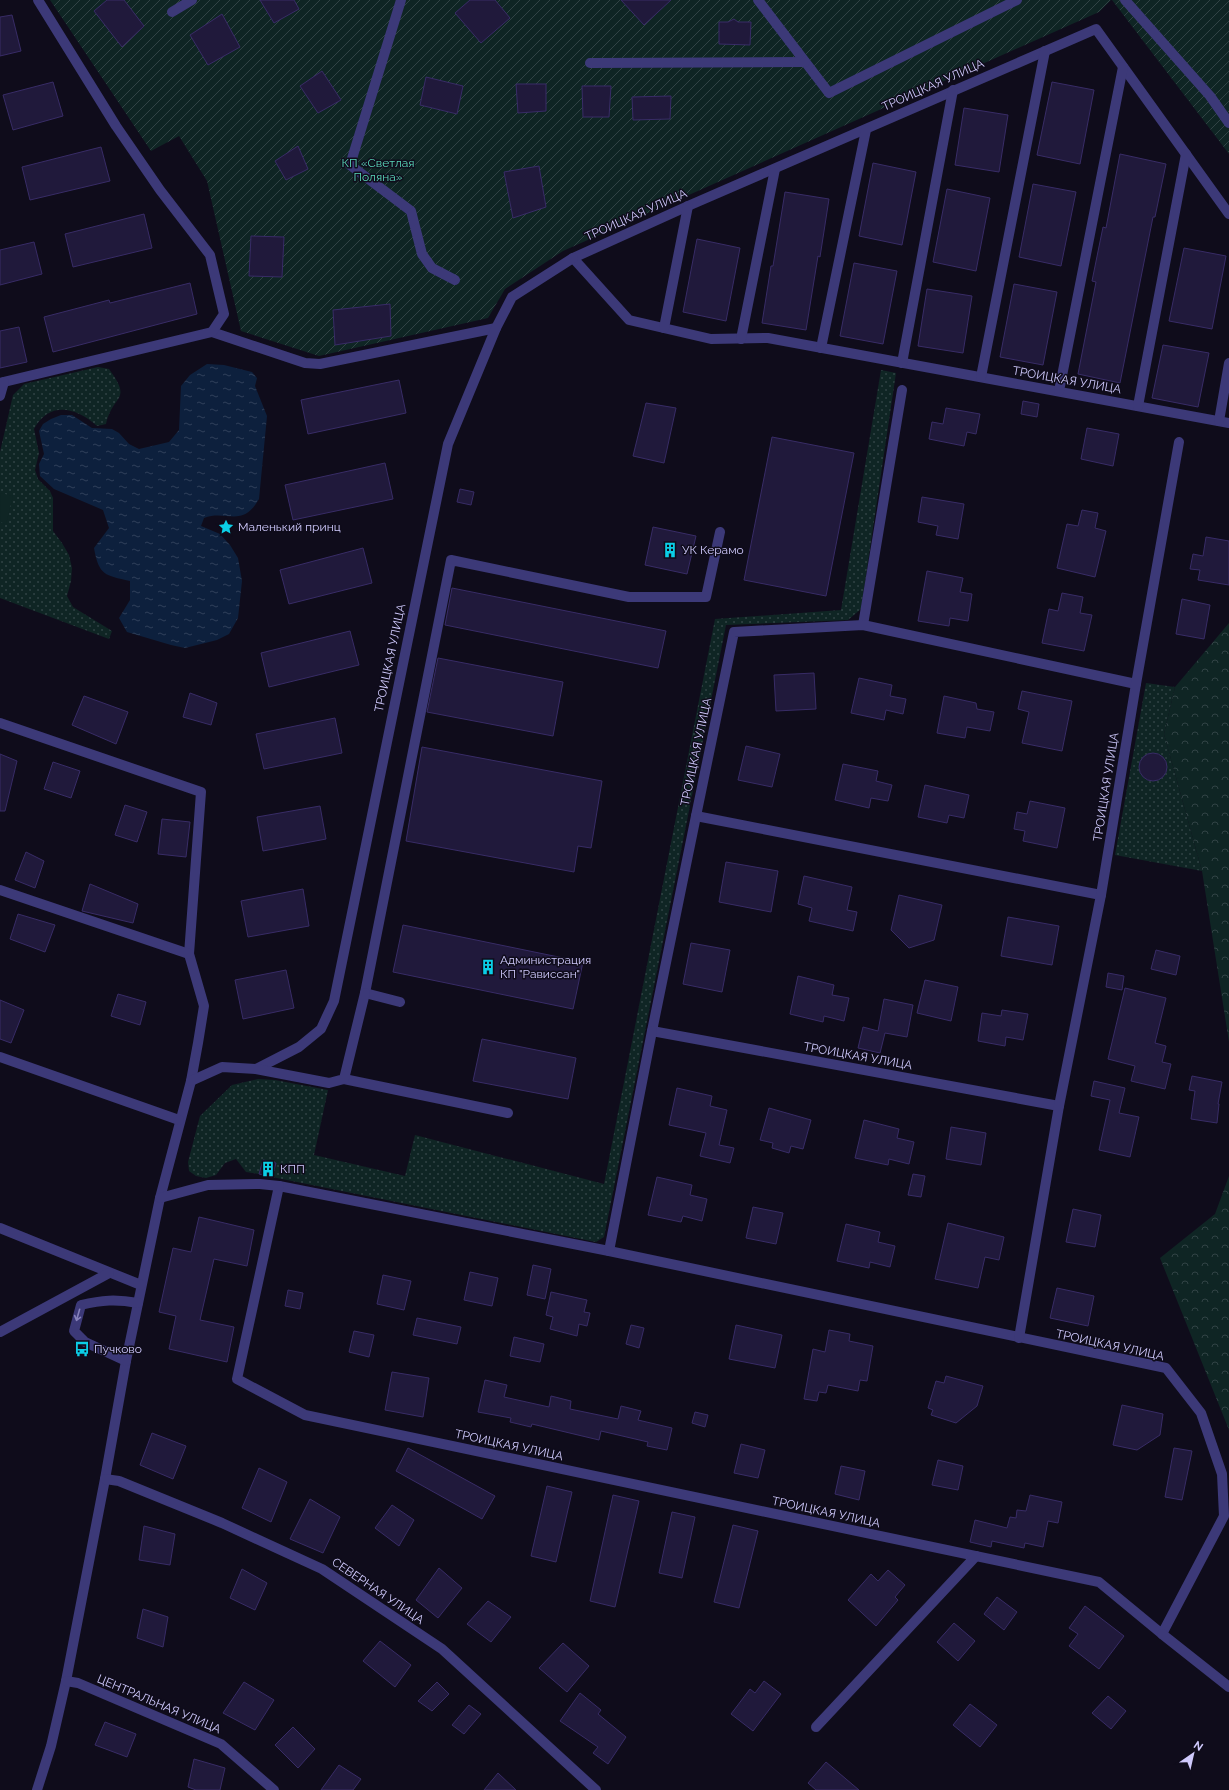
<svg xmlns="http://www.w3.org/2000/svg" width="1229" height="1790" viewBox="0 0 1229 1790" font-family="Raleway,sans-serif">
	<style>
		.grass { fill: url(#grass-dots) }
		.forest { fill: url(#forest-crowns) }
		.garden { fill: url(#garden-furrows) }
		.pitch { fill: #0f2524 }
		.water { fill: url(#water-ripples) }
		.building { fill: #20193b; stroke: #382c66 }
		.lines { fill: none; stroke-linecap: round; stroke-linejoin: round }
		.minor { stroke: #3c3978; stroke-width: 10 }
		.oneway { stroke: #8681ba }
		.labels { text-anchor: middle; stroke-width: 3; stroke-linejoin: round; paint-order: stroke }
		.street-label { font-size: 12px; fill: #cfc9fc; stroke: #0f0c1b }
		.park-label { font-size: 12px; fill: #5ad7b9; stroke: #0f0c1b }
		.poi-label { font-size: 12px; fill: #cfc9fc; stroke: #0f0c1b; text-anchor: start }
	</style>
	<defs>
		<pattern id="grass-dots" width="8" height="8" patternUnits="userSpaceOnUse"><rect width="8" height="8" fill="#0f2524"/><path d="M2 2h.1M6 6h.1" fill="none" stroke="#314345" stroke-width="1.8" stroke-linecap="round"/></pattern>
		<pattern id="forest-crowns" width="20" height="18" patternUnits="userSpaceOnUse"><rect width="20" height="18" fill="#0f2524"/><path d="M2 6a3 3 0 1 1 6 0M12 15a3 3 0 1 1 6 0" fill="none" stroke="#314345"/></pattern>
		<pattern id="garden-furrows" width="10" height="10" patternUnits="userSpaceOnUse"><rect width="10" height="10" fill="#0f2524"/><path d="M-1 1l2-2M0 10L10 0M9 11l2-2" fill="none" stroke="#314345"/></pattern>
		<pattern id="water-ripples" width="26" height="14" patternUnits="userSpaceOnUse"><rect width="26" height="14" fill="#0d203d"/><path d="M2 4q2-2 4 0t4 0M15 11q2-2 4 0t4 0" fill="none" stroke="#2f3f5a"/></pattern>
	</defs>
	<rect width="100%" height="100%" fill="#0f0c1b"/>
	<!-- grass -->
	<g class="grass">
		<path d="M98 367 109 369C133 402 113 393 106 424L97 426C76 407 49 401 34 429L39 453 35 470 38 479 50 491 53 498V531L62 543 69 555 72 568 71 581 67 596 73 607 112 631 109 639 0 598V452L13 395 24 384Z"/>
		<polygon points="881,370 896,373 861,609 848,620 726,625 604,1237 596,1242 272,1177 276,1163 263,1160 259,1174 246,1172 236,1159 225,1163 216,1175 206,1178 196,1176 189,1171 188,1162 200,1116 232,1085 258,1079 275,1080 328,1090 314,1155 405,1176 415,1135 604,1184 715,619 841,610"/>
		<polygon points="1146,683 1175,687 1164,734 1202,871 1115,855"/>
	</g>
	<!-- forest -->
	<g class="forest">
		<polygon points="1229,623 1229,1042 1202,871 1164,734 1175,687"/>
		<polygon points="1229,1176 1229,1430 1160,1258 1215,1214"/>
	</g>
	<!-- garden -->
	<g class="garden">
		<polygon points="50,0 1111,0 1099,12 563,251 505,289 488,318 319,356 241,331 207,181 179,136 151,151"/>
		<polygon points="1112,0 1229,0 1229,154"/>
	</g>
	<!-- pitch -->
	<polygon class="pitch" points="1,493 13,496 6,524 0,522"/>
	<!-- water -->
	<path class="water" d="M207 364 224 365 252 372 257 378 255 386 267 416 259 499C242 529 226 509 204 518L201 526 220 534 230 545 238 558 242 581 238 618 229 634 217 640 185 648 171 645 127 632 119 618 130 600V581C105 575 99 576 94 548L109 528 103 510 54 489 40 476 39 464 44 454 39 431 43 424 51 419 61 415H72L92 428 112 429 119 433 129 444 139 449 169 442 179 430 181 386 190 375Z"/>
	<!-- building -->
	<g class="building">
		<polygon points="107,0 124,0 144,26 122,47 94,11"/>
		<polygon points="260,0 294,0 299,9 274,23"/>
		<polygon points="470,0 495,0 510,18 481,43 455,13"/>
		<polygon points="621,0 671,0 644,25"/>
		<polygon points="222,14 240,47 208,65 190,35"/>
		<polygon points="12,15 21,51 0,56 0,17"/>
		<polygon points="734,19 738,22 751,22 750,45 719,44 719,22 728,22"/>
		<polygon points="322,71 341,100 318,113 300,86"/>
		<polygon points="426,77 463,86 457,114 420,105"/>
		<polygon points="53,82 63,116 13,130 3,95"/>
		<polygon points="1052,82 1094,90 1080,164 1037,155"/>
		<polygon points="516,84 546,84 546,111 518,113"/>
		<polygon points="582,86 611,86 609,117 583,117"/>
		<polygon points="671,96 670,119 633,120 632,97"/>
		<polygon points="964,108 1008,115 999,172 955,165"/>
		<polygon points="298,146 308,169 286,180 275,161"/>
		<polygon points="101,147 110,181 30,200 22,167"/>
		<polygon points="1120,154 1166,164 1155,217 1153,217 1120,383 1078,374 1096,282 1092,281 1103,227 1106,228"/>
		<polygon points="873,163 916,172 902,245 859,236"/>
		<polygon points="539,166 546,207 513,218 504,172"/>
		<polygon points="1033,184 1076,192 1061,266 1019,257"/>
		<polygon points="947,189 990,198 976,271 933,262"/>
		<polygon points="785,192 829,199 820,257 818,256 806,330 762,323 771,266 773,266"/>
		<polygon points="144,214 152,248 73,267 65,234"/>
		<polygon points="251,236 284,237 282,277 249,276"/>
		<polygon points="697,239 740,248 726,321 683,312"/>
		<polygon points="34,242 42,274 0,285 0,250"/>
		<polygon points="1184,248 1226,256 1212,329 1169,321"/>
		<polygon points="854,263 897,271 883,344 840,336"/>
		<polygon points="190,283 197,314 53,352 44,317 109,300 110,303"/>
		<polygon points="1014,284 1057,292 1043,365 1000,357"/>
		<polygon points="927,289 972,296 963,353 918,346"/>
		<polygon points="390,304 391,336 335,345 333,310"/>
		<polygon points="19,327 27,362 0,368 0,331"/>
		<polygon points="1163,345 1209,353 1198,407 1152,398"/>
		<polygon points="399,380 406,413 308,434 301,400"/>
		<polygon points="1023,401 1039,404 1037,417 1021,414"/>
		<polygon points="646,403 676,408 664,463 633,456"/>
		<polygon points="946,408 980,414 976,434 967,432 964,446 929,439 932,422 943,424"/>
		<polygon points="1087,428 1119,434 1113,466 1081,459"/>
		<polygon points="772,437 854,453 826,596 744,580"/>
		<polygon points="385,463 393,499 293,520 285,485"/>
		<polygon points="460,489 474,492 471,505 457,502"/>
		<polygon points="922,497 964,504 958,539 936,535 938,526 918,522"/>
		<polygon points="1082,510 1098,513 1095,528 1106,531 1095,577 1057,568 1067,524 1078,526"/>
		<polygon points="653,527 696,536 687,574 645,565"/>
		<polygon points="1206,537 1229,541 1229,585 1198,580 1200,570 1190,569 1193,554 1203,556"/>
		<polygon points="363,548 372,583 289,604 280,570"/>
		<polygon points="927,571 963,578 960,592 972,594 968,621 950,618 949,626 918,621"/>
		<polygon points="452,588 666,631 658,668 445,625"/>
		<polygon points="1062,593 1083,597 1080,613 1092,615 1084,651 1042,643 1049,609 1058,611"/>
		<polygon points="1182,599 1210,605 1204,639 1176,634"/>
		<polygon points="350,631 359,665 269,687 261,653"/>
		<polygon points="438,658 563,682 553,736 427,712"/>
		<polygon points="814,673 816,709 776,711 774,675"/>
		<polygon points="859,678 892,685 890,696 906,699 903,714 886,710 884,720 851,713"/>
		<polygon points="1022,691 1072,701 1062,751 1022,743 1029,712 1018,709"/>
		<polygon points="190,693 217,703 211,725 183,717"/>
		<polygon points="84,696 128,712 116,744 72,725"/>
		<polygon points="944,696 976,703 977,709 994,712 990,731 967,727 965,738 937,733"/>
		<polygon points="335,718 342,753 264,769 256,734"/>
		<polygon points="746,746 780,754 772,787 738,780"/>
		<polygon points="422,747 602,781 591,848 578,846 574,872 406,841"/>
		<circle cx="1153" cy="767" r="14"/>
		<polygon points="0,754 17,761 5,811 0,811"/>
		<polygon points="53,762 80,771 71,798 44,789"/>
		<polygon points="843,764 878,771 876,781 892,785 888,801 871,798 869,808 835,800"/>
		<polygon points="925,785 969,795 964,818 949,815 947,823 918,817"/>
		<polygon points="1030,801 1065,808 1057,848 1023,841 1025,831 1014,829 1017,812 1027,814"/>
		<polygon points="125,805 147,812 137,842 115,835"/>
		<polygon points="320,806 326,839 263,851 257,817"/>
		<polygon points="162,819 190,822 186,857 158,854"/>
		<polygon points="26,852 44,861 35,888 15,880"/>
		<polygon points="726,862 778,871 771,912 719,902"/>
		<polygon points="804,876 852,887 847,910 857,912 853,931 809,921 812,908 798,904"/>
		<polygon points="90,884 138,904 133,923 82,911"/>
		<polygon points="303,889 309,926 248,937 241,901"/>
		<polygon points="899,895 942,905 934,940 909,948 891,930"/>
		<polygon points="18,914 55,925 45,952 10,939"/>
		<polygon points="1008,917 1059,926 1052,965 1001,956"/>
		<polygon points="403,925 583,962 573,1009 393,972"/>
		<polygon points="691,943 730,950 722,992 683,984"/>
		<polygon points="1156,950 1180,956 1176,975 1151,969"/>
		<polygon points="286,970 294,1008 243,1019 235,980"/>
		<polygon points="1108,973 1124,976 1122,990 1106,987"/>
		<polygon points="798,976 834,985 832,995 849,998 844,1021 824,1016 823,1022 790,1014"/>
		<polygon points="925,980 958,987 951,1021 917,1013"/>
		<polygon points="1125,988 1166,998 1155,1043 1166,1046 1162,1062 1171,1064 1165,1089 1131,1081 1135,1066 1108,1059"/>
		<polygon points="118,994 146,1002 140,1025 111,1016"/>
		<polygon points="884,999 913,1005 907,1037 885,1033 880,1053 858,1048 863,1027 878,1031"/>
		<polygon points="0,1000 24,1010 11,1043 0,1039"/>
		<polygon points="1002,1010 1028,1014 1023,1040 1006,1037 1005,1046 978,1041 982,1013 1001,1016"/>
		<polygon points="482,1039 576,1058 568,1099 473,1081"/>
		<polygon points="1192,1076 1222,1082 1218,1104 1219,1104 1217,1123 1191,1119 1195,1091 1189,1090"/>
		<polygon points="1094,1081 1125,1088 1119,1113 1139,1117 1130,1157 1099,1150 1110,1100 1091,1096"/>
		<polygon points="677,1088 712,1096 710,1106 727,1110 719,1145 734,1148 730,1163 700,1156 706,1133 669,1125"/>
		<polygon points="769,1108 811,1120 803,1149 791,1146 789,1153 772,1148 773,1143 760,1140"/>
		<polygon points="864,1120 899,1129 897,1138 914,1142 909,1164 889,1159 888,1165 855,1158"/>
		<polygon points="951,1127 986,1133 981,1165 946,1159"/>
		<polygon points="263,1160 276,1163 272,1177 259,1174"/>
		<polygon points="913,1174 925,1176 921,1197 908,1195"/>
		<polygon points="657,1177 692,1185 690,1195 707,1199 702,1221 683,1216 681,1222 648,1215"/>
		<polygon points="753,1207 783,1213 776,1244 746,1238"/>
		<polygon points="1073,1209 1101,1215 1095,1247 1066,1242"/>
		<polygon points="199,1217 254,1230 247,1266 214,1259 200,1320 234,1327 227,1362 169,1349 176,1316 159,1312 173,1248 191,1252"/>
		<polygon points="948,1223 1004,1237 999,1260 985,1257 978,1288 935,1279"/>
		<polygon points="846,1224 880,1232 878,1242 895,1246 890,1267 870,1262 869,1268 837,1261"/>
		<polygon points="533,1265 551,1269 545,1299 527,1295"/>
		<polygon points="470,1272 498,1278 492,1306 464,1300"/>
		<polygon points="383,1275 411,1281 404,1310 377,1304"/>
		<polygon points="1057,1288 1094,1296 1088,1326 1050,1318"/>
		<polygon points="288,1290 303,1293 300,1309 285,1306"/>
		<polygon points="551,1292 587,1300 584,1312 590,1313 587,1326 579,1324 577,1336 550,1329 553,1317 546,1315"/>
		<polygon points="417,1318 461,1327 457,1344 413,1335"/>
		<polygon points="631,1325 644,1328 639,1348 626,1344"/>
		<polygon points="736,1325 782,1335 775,1368 729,1359"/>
		<polygon points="829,1330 850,1334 849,1341 873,1346 867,1381 860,1380 858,1391 828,1385 826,1393 819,1392 817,1401 804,1399 813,1349 825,1352"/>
		<polygon points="354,1331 374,1335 369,1357 349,1352"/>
		<polygon points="514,1337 544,1344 540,1362 510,1356"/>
		<polygon points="392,1372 429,1378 423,1417 385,1410"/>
		<polygon points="946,1376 983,1386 977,1406 956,1423 931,1415 933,1410 928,1408 936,1381 944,1383"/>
		<polygon points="485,1380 507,1385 504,1397 549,1407 551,1396 571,1401 570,1409 618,1419 621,1406 641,1411 638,1420 672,1428 667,1450 647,1446 648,1442 601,1431 599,1440 532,1424 531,1427 510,1422 511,1418 478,1412"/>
		<polygon points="1122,1405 1163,1414 1160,1435 1137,1450 1113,1445"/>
		<polygon points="695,1412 708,1415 705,1427 692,1423"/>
		<polygon points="152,1433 186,1446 173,1479 140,1465"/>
		<polygon points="741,1444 765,1450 758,1478 734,1473"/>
		<polygon points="408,1448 495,1496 482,1519 396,1471"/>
		<polygon points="1174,1448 1192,1451 1182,1500 1165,1497"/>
		<polygon points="938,1460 963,1466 958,1490 932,1485"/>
		<polygon points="841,1466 865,1471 859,1500 835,1494"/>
		<polygon points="259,1468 287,1482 271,1522 242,1508"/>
		<polygon points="547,1486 572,1492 556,1562 531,1556"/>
		<polygon points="613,1495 639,1501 615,1607 590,1601"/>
		<polygon points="1030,1495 1062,1502 1058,1523 1048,1521 1043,1547 1025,1543 1024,1548 992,1541 991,1547 970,1542 975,1520 1007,1528 1010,1517 1016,1518 1017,1510 1026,1511"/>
		<polygon points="310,1499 340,1517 323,1553 290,1539"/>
		<polygon points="392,1505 414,1520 399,1546 375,1528"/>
		<polygon points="672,1512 695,1517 682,1578 659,1573"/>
		<polygon points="733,1525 758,1531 739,1608 714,1602"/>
		<polygon points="144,1526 175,1534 170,1565 139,1560"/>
		<polygon points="439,1568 462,1588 438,1618 416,1600"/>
		<polygon points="242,1569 267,1583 255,1610 230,1598"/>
		<polygon points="888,1570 905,1585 895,1597 898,1600 876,1626 848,1600 871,1574 878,1581"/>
		<polygon points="997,1597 1017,1612 1004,1630 984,1614"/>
		<polygon points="488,1601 511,1617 491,1642 467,1624"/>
		<polygon points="1085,1606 1124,1636 1099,1669 1069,1646 1078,1634 1069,1628"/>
		<polygon points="143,1609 168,1617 163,1647 137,1638"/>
		<polygon points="954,1623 975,1641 958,1661 937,1642"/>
		<polygon points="380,1641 411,1665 395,1687 363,1661"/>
		<polygon points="563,1643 589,1666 567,1692 539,1668"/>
		<polygon points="764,1681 781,1694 753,1731 731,1714 750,1689 755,1693"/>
		<polygon points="244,1682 274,1700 255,1730 223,1713"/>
		<polygon points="437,1682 449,1694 432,1711 418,1701"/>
		<polygon points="580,1693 601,1710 598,1714 626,1737 608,1764 593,1753 598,1747 560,1721"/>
		<polygon points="1108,1696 1126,1711 1111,1729 1092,1713"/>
		<polygon points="970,1704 997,1725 980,1747 953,1725"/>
		<polygon points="469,1705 481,1714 464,1734 452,1725"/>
		<polygon points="105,1722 136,1734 127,1757 95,1745"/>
		<polygon points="293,1727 315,1749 298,1768 275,1745"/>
		<polygon points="194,1759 225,1768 220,1790 196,1790 188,1787"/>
		<polygon points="826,1762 859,1790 816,1790 808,1783"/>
		<polygon points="339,1765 361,1779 353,1790 321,1790"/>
		<polygon points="498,1773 516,1790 484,1790"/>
	</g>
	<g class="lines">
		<!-- minor -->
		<g class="minor">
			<polyline points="401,0 350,165 411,211 422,254 432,268 455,280"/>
			<polyline points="758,0 829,93 1017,0"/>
			<polyline points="1125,0 1210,96 1229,123"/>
			<polyline points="172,12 192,0"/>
			<polyline points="590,63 805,62"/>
			<polyline points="1229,214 1096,29 688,206 573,258 629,320 711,339 768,338 1229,423"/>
			<polyline points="664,328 688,206"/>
			<polyline points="212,332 305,363 320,364 496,328"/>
			<polyline points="741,339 775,169"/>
			<polyline points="821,348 866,130"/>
			<polyline points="902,363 953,90"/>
			<polyline points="981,377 1045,51"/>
			<polyline points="0,383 212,332 224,314 210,255 160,190 116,126 38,0"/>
			<polyline points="1059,391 1123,67"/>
			<polyline points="0,396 4,382"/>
			<polyline points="1138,406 1186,154"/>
			<polyline points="1219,421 1229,363"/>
			<polyline points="863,625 902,390"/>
			<polyline points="0,723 201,792 189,954 204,1006 198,1043 191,1081 160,1198 126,1361 105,1479 66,1681 51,1746 37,1790"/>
			<polyline points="696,816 652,1031 1059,1106"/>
			<polyline points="0,890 189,954"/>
			<polyline points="1101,895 696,816 734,632 863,625 1136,684"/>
			<polyline points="400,1002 365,993 451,560 629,597 706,597 720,532"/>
			<polyline points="0,1057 179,1120"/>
			<polyline points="256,1069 299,1047 321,1029 334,1001 448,444 496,328 512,297 573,258"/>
			<polyline points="344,1079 508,1113"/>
			<polyline points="191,1081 222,1067 256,1069 329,1083 344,1079 365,993"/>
			<polygon points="279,1186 609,1251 1166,1368 1201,1413 1222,1474 1224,1516 1162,1634 1099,1582 305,1415 237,1379"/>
			<polyline points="160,1198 208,1185 260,1184 279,1186"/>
			<polyline points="0,1228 141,1285"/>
			<polyline points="609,1251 652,1031"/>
			<polyline points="0,1332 109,1273"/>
			<polyline points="1019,1338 1059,1106 1101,895 1136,684 1179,442"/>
			<path d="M126 1361 85 1342 74 1331 81 1305C102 1300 116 1299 138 1303"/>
			<polyline points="105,1479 119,1481 222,1523 322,1569 442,1649 596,1790"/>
			<polyline points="1162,1634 1229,1687"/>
			<polyline points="66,1681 78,1683 221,1744 274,1790"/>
			<polyline points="816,1727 976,1556"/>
		</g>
	</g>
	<!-- one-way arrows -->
	<defs><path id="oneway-shaft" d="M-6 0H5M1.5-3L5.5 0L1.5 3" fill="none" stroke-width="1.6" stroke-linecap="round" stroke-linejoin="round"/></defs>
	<use class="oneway" href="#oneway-shaft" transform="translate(78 1315) rotate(106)"/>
	<!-- icons -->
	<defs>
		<g id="sight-bare" transform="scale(1.2)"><path d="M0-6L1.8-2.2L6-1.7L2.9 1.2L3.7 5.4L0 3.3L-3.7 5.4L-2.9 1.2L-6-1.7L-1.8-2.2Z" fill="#0bcee6" stroke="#0f0c1b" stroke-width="2.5" paint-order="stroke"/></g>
		<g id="building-bare" transform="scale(1.2)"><path d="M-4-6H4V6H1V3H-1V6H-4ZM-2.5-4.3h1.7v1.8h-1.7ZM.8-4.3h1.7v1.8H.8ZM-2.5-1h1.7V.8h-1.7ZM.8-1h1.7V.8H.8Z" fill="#0bcee6" stroke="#0f0c1b" stroke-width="2.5" paint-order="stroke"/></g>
		<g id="bus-bare" transform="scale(1.2)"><path d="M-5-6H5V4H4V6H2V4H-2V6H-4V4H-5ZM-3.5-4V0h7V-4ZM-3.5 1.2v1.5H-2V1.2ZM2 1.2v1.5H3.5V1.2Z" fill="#0bcee6" stroke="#0f0c1b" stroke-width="2.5" paint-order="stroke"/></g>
	</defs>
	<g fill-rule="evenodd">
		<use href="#sight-bare" x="226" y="527"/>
		<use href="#building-bare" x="670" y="550"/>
		<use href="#building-bare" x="488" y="967"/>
		<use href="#building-bare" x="268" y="1169"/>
		<use href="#bus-bare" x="82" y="1349"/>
	</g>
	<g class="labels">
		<!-- street labels -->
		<g class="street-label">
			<text transform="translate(933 85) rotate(-24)" y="4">ТРОИЦКАЯ УЛИЦА</text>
			<text transform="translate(636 215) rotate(-24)" y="4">ТРОИЦКАЯ УЛИЦА</text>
			<text transform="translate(1067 380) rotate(10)" y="4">ТРОИЦКАЯ УЛИЦА</text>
			<text transform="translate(390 658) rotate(-78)" y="4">ТРОИЦКАЯ УЛИЦА</text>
			<text transform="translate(696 752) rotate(-78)" y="4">ТРОИЦКАЯ УЛИЦА</text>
			<text transform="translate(1106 787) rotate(-81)" y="4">ТРОИЦКАЯ УЛИЦА</text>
			<text transform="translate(858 1056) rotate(10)" y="4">ТРОИЦКАЯ УЛИЦА</text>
			<text transform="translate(1110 1345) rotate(12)" y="4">ТРОИЦКАЯ УЛИЦА</text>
			<text transform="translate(509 1445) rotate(12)" y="4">ТРОИЦКАЯ УЛИЦА</text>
			<text transform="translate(826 1512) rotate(12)" y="4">ТРОИЦКАЯ УЛИЦА</text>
			<text transform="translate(378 1591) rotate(34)" y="4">СЕВЕРНАЯ УЛИЦА</text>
			<text transform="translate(159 1704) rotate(23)" y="4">ЦЕНТРАЛЬНАЯ УЛИЦА</text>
		</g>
		<!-- park labels -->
		<g class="park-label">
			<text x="378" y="167">КП «Светлая<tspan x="378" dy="14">Поляна»</tspan></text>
		</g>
		<!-- poi labels -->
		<g class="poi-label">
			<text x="238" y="531">Маленький принц</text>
			<text x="682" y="554">УК Керамо</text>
			<text x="500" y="964">Администрация<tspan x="500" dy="14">КП "Рависсан"</tspan></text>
			<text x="280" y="1173">КПП</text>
			<text x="94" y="1353">Пучково</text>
		</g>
	</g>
	<!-- north arrow -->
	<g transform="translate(1193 1754) rotate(34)" stroke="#0f0c1b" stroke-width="3" paint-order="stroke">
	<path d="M0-3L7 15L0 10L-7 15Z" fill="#cfc9fc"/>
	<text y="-6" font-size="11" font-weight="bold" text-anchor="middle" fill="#cfc9fc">N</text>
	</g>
</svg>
